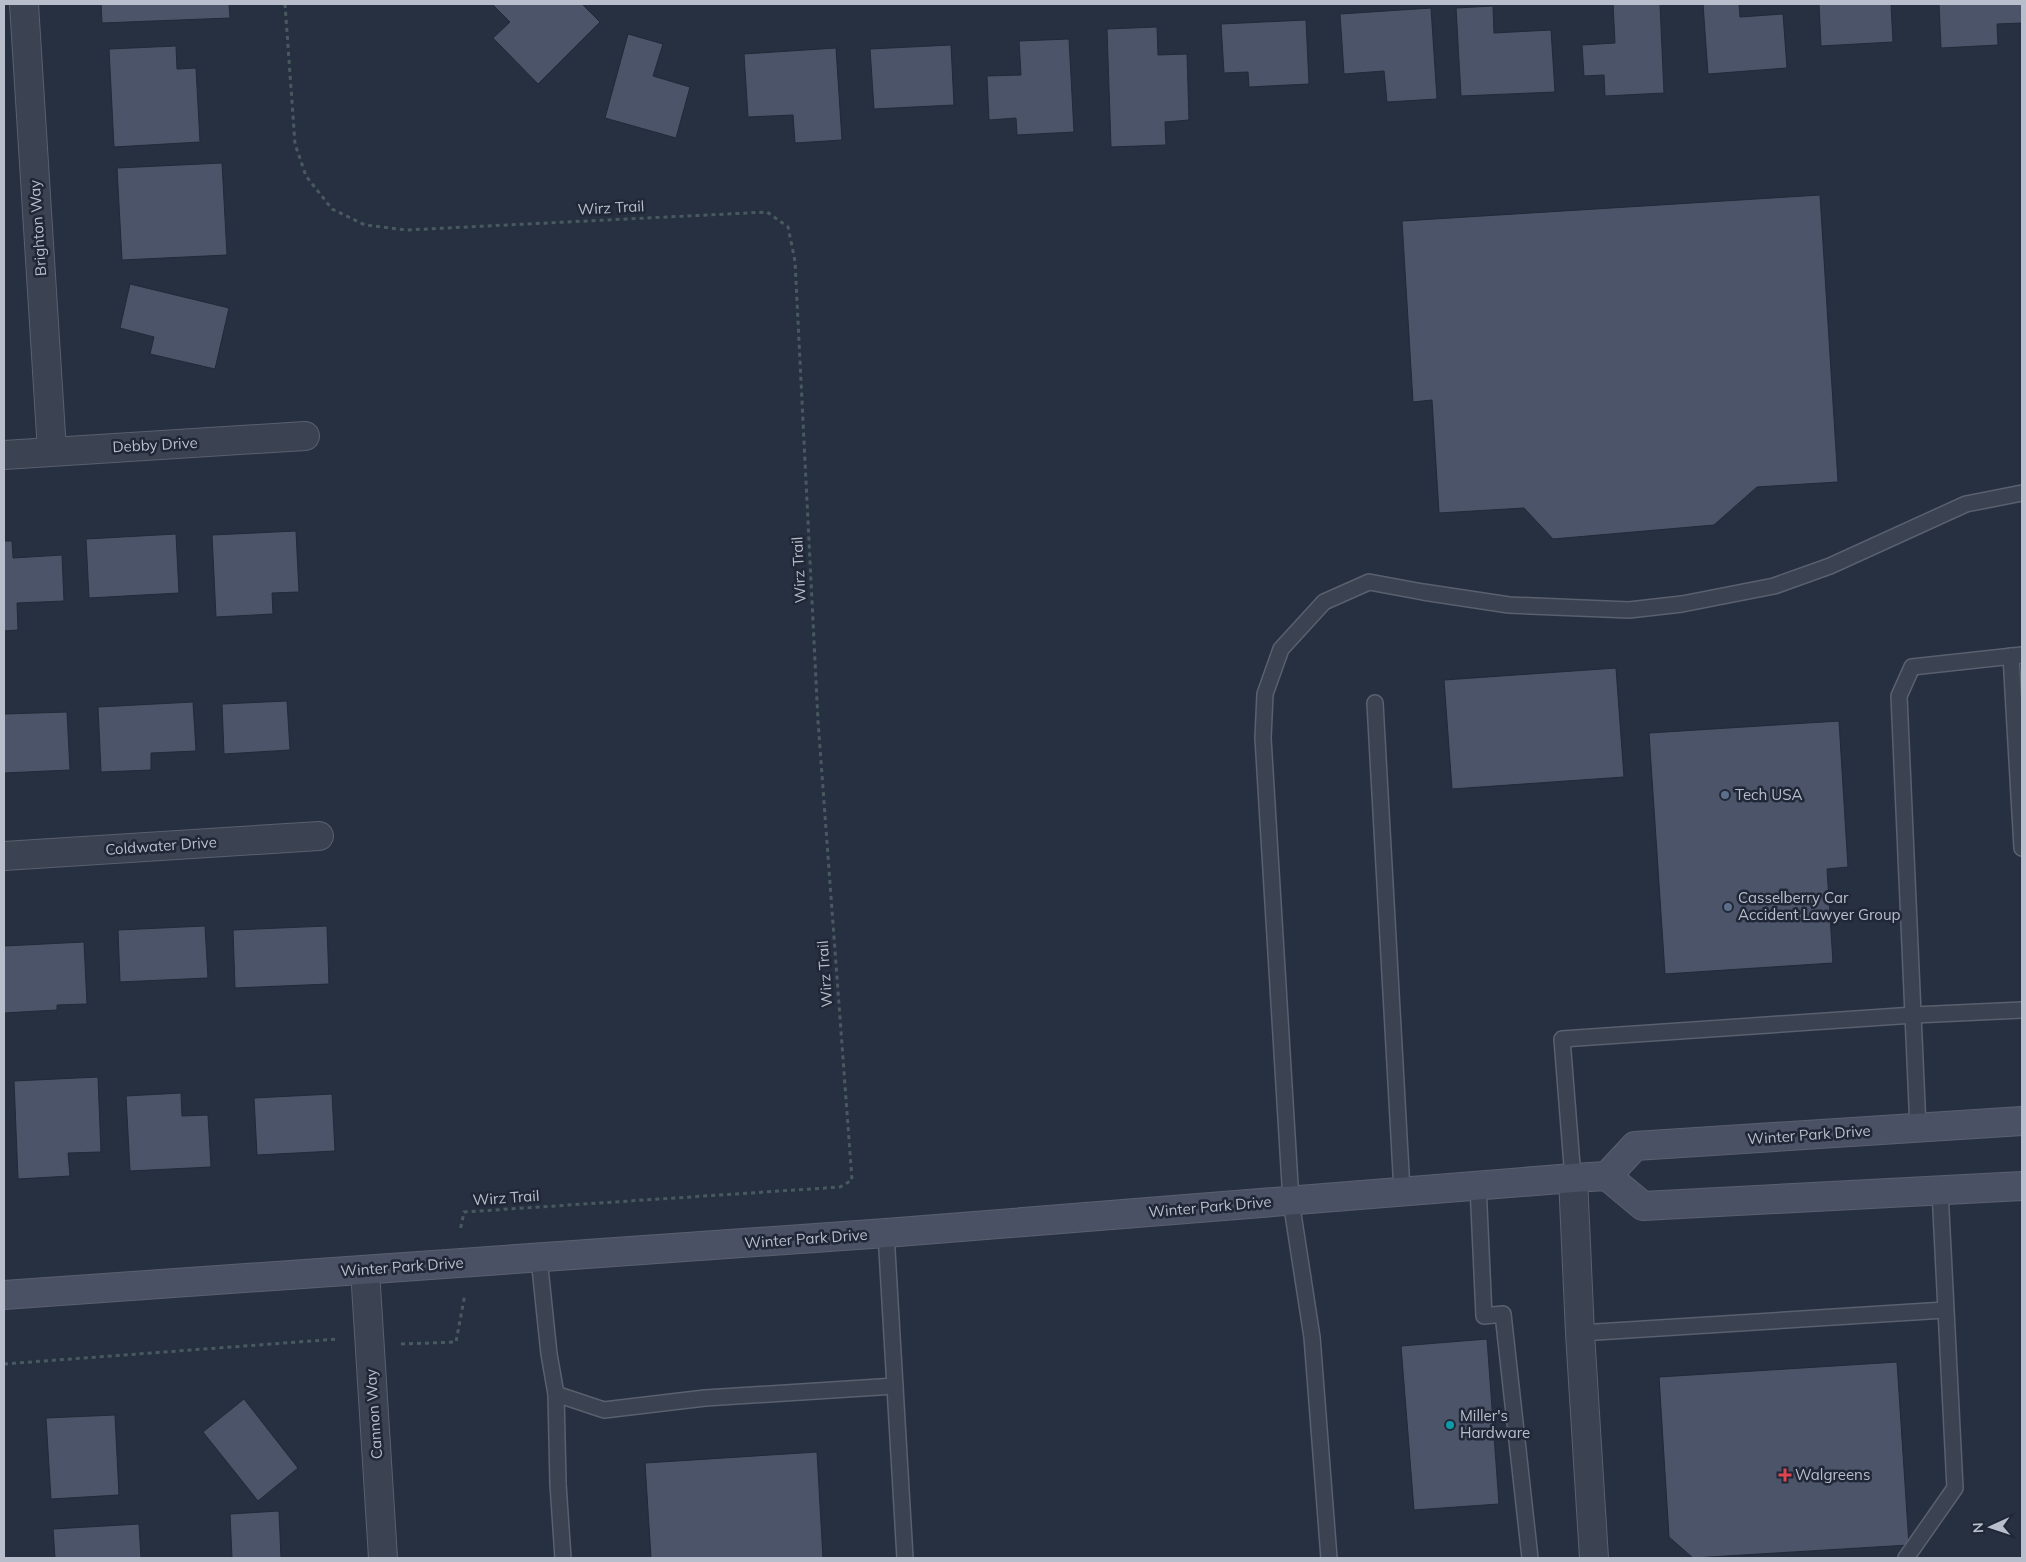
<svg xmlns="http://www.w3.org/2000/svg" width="2026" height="1562" viewBox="0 0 2026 1562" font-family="Mulish,sans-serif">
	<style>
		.building { fill: #4b5468; stroke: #222938 }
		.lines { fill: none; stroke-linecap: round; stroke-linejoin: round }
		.lane-casing { stroke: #59606e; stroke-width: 18 }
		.street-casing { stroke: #59606e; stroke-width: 30 }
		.secondary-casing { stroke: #59606e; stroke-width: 30 }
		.path { stroke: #485a5f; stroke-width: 3; stroke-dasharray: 4 4; stroke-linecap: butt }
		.lane { stroke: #3b4251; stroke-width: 15 }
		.street { stroke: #3b4251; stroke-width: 28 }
		.secondary { stroke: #4a5164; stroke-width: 28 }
		.service-dot { fill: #5c6f8a; stroke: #202737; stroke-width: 2 }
		.culture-dot { fill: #0f9aa8; stroke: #202737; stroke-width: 2 }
		.health-dot { fill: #e0444e; stroke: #202737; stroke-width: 2 }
		.labels { text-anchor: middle; stroke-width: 5; stroke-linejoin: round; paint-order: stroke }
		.street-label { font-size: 15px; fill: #b8becb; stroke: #202737 }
		.poi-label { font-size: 15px; fill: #b8becb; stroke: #202737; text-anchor: start }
	</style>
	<rect width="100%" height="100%" fill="#273041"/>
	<!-- building -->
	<g class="building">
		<polygon points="101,4 229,4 230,18 102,23"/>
		<polygon points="492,4 582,4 600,22 538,84 493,38 510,22"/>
		<polygon points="1613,4 1660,4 1664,93 1605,96 1604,75 1584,76 1582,45 1615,43"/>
		<polygon points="1703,4 1739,4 1740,17 1783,14 1787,68 1708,74"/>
		<polygon points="1819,4 1891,4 1893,42 1821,46"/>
		<polygon points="1939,4 2022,4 2022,23 1997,24 1998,45 1941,48"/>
		<polygon points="1493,6 1494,33 1551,30 1555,92 1461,96 1456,8"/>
		<polygon points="1431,8 1437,99 1387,102 1384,71 1344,74 1340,14"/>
		<polygon points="1306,20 1309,84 1249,87 1248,72 1224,73 1221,24"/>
		<polygon points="1157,27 1158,55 1187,54 1189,120 1165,122 1166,145 1111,147 1107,29"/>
		<polygon points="628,34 663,44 653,76 690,87 676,138 605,118"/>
		<polygon points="1069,39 1074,132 1017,135 1016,118 989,120 987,76 1021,75 1019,41"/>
		<polygon points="951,45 954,105 874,109 870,49"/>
		<polygon points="176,46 177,69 196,68 200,142 114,147 109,49"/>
		<polygon points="836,48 842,140 795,143 793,115 748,117 744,54"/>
		<polygon points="222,163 227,255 122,260 117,168"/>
		<polygon points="1820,195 1838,482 1757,487 1714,525 1553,539 1524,508 1439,513 1432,400 1413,402 1402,221"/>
		<polygon points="130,284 229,308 215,369 150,354 154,337 120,328"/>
		<polygon points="296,531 299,592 272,593 273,614 216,617 212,535"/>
		<polygon points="176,534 179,593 89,598 86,539"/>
		<polygon points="4,541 12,541 13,558 62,555 64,601 17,603 18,630 4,631"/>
		<polygon points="1616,668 1624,777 1452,789 1444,680"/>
		<polygon points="287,701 290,750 224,754 222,704"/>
		<polygon points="193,702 196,751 151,753 151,770 101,772 98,707"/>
		<polygon points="67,712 70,770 4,773 4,714"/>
		<polygon points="1839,721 1848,867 1827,869 1833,963 1665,974 1649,733"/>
		<polygon points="205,926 208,978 120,982 118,930"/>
		<polygon points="327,926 329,984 235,988 233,930"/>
		<polygon points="84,942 87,1004 57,1005 57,1010 4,1013 4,946"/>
		<polygon points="98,1077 101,1152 68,1153 70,1176 18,1179 14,1081"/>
		<polygon points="181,1093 182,1116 208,1115 211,1167 130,1171 126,1096"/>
		<polygon points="332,1094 335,1151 257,1155 254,1098"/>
		<polygon points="1487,1339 1499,1504 1414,1510 1401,1346"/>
		<polygon points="1897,1362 1909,1545 1693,1558 1669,1537 1659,1377"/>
		<polygon points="244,1399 298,1468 258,1501 203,1432"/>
		<polygon points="115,1415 119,1495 51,1499 46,1418"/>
		<polygon points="817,1452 823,1558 651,1558 645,1463"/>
		<polygon points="279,1511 281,1558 232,1558 230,1514"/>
		<polygon points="139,1524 141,1558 55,1558 53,1529"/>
	</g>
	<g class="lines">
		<!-- lane casing -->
		<g class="lane-casing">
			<g id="lane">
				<polyline points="2011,656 2022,848"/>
				<polyline points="1375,703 1402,1191"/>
				<polyline points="1918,1128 1899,696 1912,667 2022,655"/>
				<polyline points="1573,1178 1562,1039 1914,1015 2022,1010"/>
				<polyline points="1478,1185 1484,1316 1503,1314 1530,1558"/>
				<polyline points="886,1233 905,1558"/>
				<polyline points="539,1258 549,1354 556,1394 604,1410 705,1398 895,1386"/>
				<polyline points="1580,1333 1945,1310"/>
				<polyline points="556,1394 558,1484 563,1558"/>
				<polyline points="1329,1558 1312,1337 1291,1201 1263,738 1265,694 1281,649 1324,602 1369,582 1423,592 1509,605 1629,610 1682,604 1774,586 1830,566 1966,504 2022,493"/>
				<polyline points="1906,1558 1955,1488 1940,1191"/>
			</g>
		</g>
		<!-- street casing -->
		<g class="street-casing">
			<g id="street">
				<polyline points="24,4 52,451"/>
				<polyline points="4,455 305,436"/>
				<polyline points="4,856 319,836"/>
				<polyline points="1573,1178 1580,1333 1594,1558"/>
				<polyline points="365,1270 383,1558"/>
			</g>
		</g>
		<!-- secondary casing -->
		<g class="secondary-casing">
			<g id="secondary">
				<polyline points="1607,1176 1635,1146 2022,1121"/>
				<polyline points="4,1295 886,1233 1573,1178 1607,1176 1643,1206 2022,1186"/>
			</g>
		</g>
		<!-- path -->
		<g class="path">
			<polyline points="285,4 295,144 306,176 332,209 365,225 407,230 767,212 788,227 795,261 818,721 852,1180 840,1187 464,1212 460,1231"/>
			<polyline points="401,1344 456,1342 465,1294"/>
			<polyline points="4,1364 338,1339"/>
		</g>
		<!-- lane -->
		<use href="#lane" class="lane"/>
		<!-- street -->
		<use href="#street" class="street"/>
		<!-- secondary -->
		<use href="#secondary" class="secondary"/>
	</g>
	<!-- markers -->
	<g class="service-dot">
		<circle cx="1725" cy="795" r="5"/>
		<circle cx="1728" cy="907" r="5"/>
	</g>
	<circle class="culture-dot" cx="1450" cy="1425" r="5"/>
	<path class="health-dot" d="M1782.5 1467.5h5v5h5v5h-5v5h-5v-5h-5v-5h5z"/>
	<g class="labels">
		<!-- street labels -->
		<g class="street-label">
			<text transform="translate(611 208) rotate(-3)" y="5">Wirz Trail</text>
			<text transform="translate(38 228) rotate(-94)" y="5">Brighton Way</text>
			<text transform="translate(155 445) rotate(-3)" y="5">Debby Drive</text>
			<text transform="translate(799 570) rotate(-93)" y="5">Wirz Trail</text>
			<text transform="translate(161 846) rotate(-4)" y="5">Coldwater Drive</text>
			<text transform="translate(825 974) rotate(-94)" y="5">Wirz Trail</text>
			<text transform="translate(1809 1135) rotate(-4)" y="5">Winter Park Drive</text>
			<text transform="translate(506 1198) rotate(-4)" y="5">Wirz Trail</text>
			<text transform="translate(1210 1207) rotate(-5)" y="5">Winter Park Drive</text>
			<text transform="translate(806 1239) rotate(-4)" y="5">Winter Park Drive</text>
			<text transform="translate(402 1267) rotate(-4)" y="5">Winter Park Drive</text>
			<text transform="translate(374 1414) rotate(-94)" y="5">Cannon Way</text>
		</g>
		<!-- poi labels -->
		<g class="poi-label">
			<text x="1735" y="800">Tech USA</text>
			<text x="1738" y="903">Casselberry Car<tspan x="1738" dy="17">Accident Lawyer Group</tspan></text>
			<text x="1460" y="1421">Miller's<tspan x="1460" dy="17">Hardware</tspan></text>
			<text x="1795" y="1480">Walgreens</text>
		</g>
	</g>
	<!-- border -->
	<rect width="2026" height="1562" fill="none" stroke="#b8becb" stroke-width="10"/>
	<!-- north arrow -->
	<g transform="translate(1991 1527) rotate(267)" stroke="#202737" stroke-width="4" paint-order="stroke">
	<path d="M0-4L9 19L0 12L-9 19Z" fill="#b8becb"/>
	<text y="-8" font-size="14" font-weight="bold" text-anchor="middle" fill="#b8becb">N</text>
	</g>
</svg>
